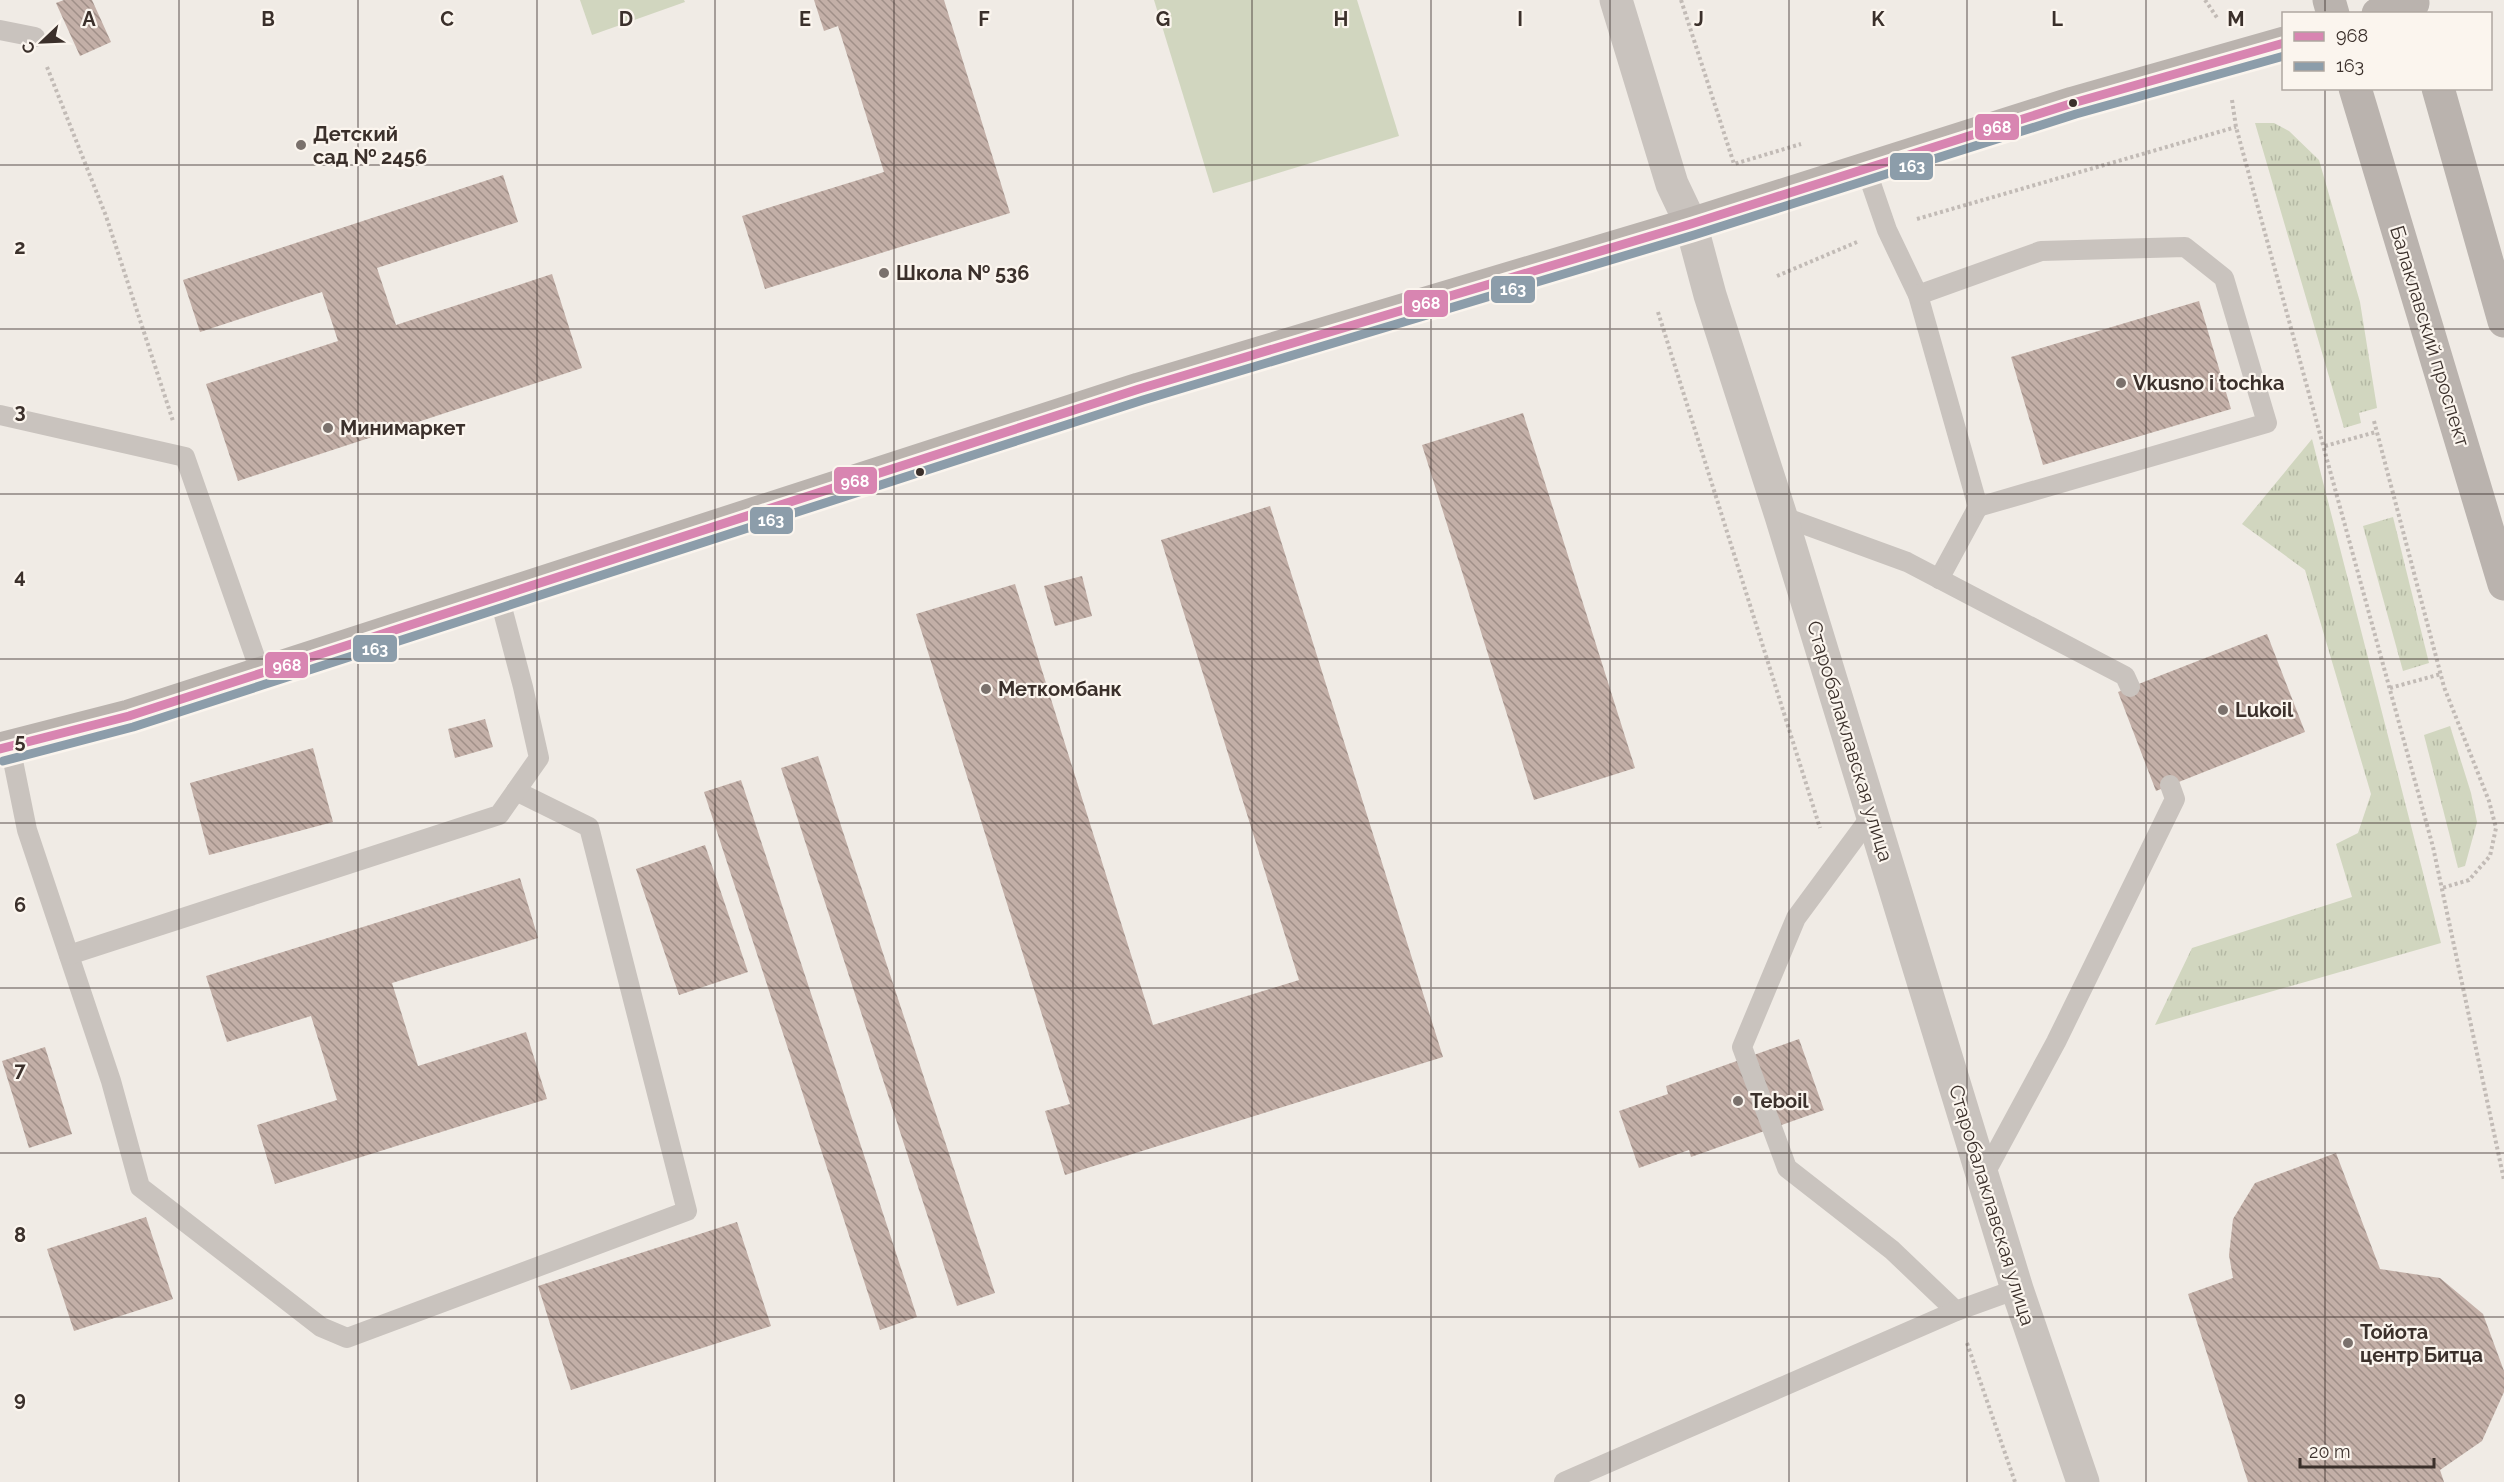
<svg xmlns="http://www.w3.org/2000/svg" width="2504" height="1482" viewBox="0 0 2504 1482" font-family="Raleway,sans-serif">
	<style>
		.grass { fill: url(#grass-tufts) }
		.pitch { fill: #d1d6bf }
		.building { fill: url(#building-back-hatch) }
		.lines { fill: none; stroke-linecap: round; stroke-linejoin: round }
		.path { stroke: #c2bbb6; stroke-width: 4; stroke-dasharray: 3 3; stroke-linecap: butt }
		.lane { stroke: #c9c3be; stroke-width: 20 }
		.street { stroke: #c9c3be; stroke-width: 33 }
		.secondary { stroke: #bab3ae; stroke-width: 33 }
		.bus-1-casing { stroke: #fbf5ee; stroke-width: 14 }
		.bus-2-casing { stroke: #fbf5ee; stroke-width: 14 }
		.bus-1 { stroke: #d885b1; stroke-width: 9 }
		.bus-2 { stroke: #8c9daa; stroke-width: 9 }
		.grid { fill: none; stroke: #3b302b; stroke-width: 1.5; stroke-opacity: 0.55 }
		.bus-dot { fill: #3b302b; stroke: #fbf5ee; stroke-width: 2 }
		.poi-dot { fill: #7a716c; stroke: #fbf5ee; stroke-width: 2 }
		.labels { text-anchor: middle; stroke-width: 4.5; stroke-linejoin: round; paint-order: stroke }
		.poi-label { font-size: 20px; font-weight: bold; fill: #3b302b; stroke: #fbf5ee; text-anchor: start }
		.street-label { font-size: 20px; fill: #3b302b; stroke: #fbf5ee }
		.grid-label { font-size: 20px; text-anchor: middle; font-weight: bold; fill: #3b302b; stroke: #fbf5ee; stroke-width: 4.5; stroke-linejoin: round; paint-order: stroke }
		.line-badge { stroke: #fbf5ee; stroke-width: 2 }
		.badge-label { font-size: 16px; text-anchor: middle; font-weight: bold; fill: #fff }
	</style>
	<defs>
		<pattern id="grass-tufts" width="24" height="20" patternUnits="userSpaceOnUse" patternTransform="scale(1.5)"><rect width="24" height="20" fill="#d1d6bf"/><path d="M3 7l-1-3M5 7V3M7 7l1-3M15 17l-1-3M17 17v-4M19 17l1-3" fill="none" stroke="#b4b8a4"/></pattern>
		<pattern id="building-back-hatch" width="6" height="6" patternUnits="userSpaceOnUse" patternTransform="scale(1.5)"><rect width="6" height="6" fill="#c3afa7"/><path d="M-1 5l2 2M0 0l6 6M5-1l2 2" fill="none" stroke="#a08f88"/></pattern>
	</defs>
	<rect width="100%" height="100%" fill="#f0ebe5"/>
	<!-- grass -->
	<g class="grass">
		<polygon points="2255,123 2274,123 2289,131 2319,160 2360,302 2377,408 2359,413 2361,423 2344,428"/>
		<polygon points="2312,439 2441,943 2155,1025 2192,948 2352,897 2336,844 2358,833 2371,794 2305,570 2242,524"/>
		<polygon points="2393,517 2429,663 2403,671 2363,526"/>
		<polygon points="2450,726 2471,793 2477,822 2465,866 2458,868 2424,735"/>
	</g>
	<!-- pitch -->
	<g class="pitch">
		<polygon points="580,0 684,0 685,2 592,35"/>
		<polygon points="1154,0 1357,0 1399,136 1213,193"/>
	</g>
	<!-- building -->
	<g class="building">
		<polygon points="64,0 92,0 111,42 80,56 56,3"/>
		<polygon points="814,0 944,0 1010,213 765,289 742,216 884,172 838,26 824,31"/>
		<polygon points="503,175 518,222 377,268 396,325 552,274 582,368 238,481 206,384 338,341 322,292 200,332 183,280"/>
		<polygon points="2199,301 2231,409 2043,465 2011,357"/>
		<polygon points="1523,413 1635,768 1534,800 1422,445"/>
		<polygon points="1270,506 1443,1057 1065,1175 1045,1111 1070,1104 916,614 1015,584 1153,1025 1299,980 1161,540"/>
		<polygon points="1082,576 1092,616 1055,626 1044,586"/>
		<polygon points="2267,634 2305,732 2156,791 2118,692"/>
		<polygon points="485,719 493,747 455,758 448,729"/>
		<polygon points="313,748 333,822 209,855 190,783"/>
		<polygon points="818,756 995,1293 957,1306 781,768"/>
		<polygon points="741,780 917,1317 880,1330 704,792"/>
		<polygon points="705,845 748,972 679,995 636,869"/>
		<polygon points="520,878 538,938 392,983 418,1066 526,1032 547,1099 275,1184 257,1125 337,1100 311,1016 227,1042 206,976"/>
		<polygon points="1799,1039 1824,1110 1691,1157 1689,1150 1639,1168 1619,1111 1668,1094 1666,1086"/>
		<polygon points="45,1047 72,1134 29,1148 2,1061"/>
		<polygon points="2336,1153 2380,1269 2440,1278 2483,1314 2504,1371 2504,1392 2482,1441 2440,1470 2444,1482 2248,1482 2188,1294 2233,1278 2229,1255 2233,1219 2255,1183"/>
		<polygon points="146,1217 173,1299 74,1331 47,1249"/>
		<polygon points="737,1222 771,1326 571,1390 538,1286"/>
	</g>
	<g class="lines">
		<!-- path -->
		<g class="path">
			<polyline points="1681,0 1734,164 1801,144"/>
			<polyline points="2205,0 2218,19"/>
			<polyline points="47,67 106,216 173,421"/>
			<polyline points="2232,100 2236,127 2433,847 2504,1180"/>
			<polyline points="1917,219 2236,127"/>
			<polyline points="1777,276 1857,242"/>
			<polyline points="1658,312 1820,828"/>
			<polyline points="2374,421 2444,687 2489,801 2496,828 2490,856 2469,880 2442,888"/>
			<polyline points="2325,446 2376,432"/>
			<polyline points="2390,688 2441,674"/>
			<polyline points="1967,1343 2015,1482"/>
		</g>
		<!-- lane -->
		<g class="lane">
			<polyline points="0,30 35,37"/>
			<polyline points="1866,169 1887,230 1918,295 1978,507 1939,579"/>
			<polyline points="1918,295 2041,251 2185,247 2224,278 2267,423 1978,507"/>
			<polyline points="0,415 185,457 261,674"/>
			<polyline points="1781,516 1907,562 2125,676 2130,687"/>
			<polyline points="10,746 27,830 111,1081 140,1187 321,1327 347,1338 687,1211 589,827 516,791"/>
			<polyline points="1872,815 1796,918 1742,1047 1787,1168 1892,1250 1956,1311"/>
			<polyline points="69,955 499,815 539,758 523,687 499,596"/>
			<polyline points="1983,1177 2056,1042 2175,799 2170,785"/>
			<polyline points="1564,1482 1956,1311 2017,1289"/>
		</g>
		<!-- street -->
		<polyline class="street" points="1616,0 1672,184 1691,224 1710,295 1781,516 2017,1289 2083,1482"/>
		<!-- secondary -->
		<g class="secondary">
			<polyline points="2329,0 2333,14"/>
			<polyline points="2378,14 2413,3"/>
			<polyline points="2355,88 2504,584"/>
			<polyline points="2438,88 2504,321"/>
			<polyline points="0,749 129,716 1139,389 1691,224 2073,103 2284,43"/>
		</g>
		<!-- bus-1 casing -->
		<g class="bus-1-casing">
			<polyline id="bus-1" points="0,749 129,716 1139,389 1691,224 2073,103 2284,43"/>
		</g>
		<!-- bus-2 casing -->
		<g class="bus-2-casing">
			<polyline id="bus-2" points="3,761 133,727 1143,400 1694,235 2076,114 2284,56"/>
		</g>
		<!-- bus-1 -->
		<use href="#bus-1" class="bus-1"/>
		<!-- bus-2 -->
		<use href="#bus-2" class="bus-2"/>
	</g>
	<!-- grid -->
	<path class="grid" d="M179 0V1482M358 0V1482M537 0V1482M715 0V1482M894 0V1482M1073 0V1482M1252 0V1482M1431 0V1482M1610 0V1482M1789 0V1482M1967 0V1482M2146 0V1482M2325 0V14M2325 88V1482M0 165H2504M0 329H2504M0 494H2504M0 659H2504M0 823H2504M0 988H2504M0 1153H2504M0 1317H2504"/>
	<!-- markers -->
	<g class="bus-dot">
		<circle cx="2073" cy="103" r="5"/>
		<circle cx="920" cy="472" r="5"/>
	</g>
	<g class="poi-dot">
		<circle cx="301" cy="145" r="6"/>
		<circle cx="884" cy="273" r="6"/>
		<circle cx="2121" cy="383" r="6"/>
		<circle cx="328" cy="428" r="6"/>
		<circle cx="986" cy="689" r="6"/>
		<circle cx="2223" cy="710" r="6"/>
		<circle cx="1738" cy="1101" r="6"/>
		<circle cx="2348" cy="1343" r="6"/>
	</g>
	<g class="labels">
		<!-- poi labels -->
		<g class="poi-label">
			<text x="313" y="141">Детский<tspan x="313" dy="23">сад № 2456</tspan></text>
			<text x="896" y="280">Школа № 536</text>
			<text x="2133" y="390">Vkusno i tochka</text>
			<text x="340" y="435">Минимаркет</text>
			<text x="998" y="696">Меткомбанк</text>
			<text x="2235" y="717">Lukoil</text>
			<text x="1750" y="1108">Teboil</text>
			<text x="2360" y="1339">Тойота<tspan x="2360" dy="23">центр Битца</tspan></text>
		</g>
		<!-- street labels -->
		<g class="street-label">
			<text transform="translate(2430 336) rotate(73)" y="7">Балаклавский проспект</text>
			<text transform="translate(1850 741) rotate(73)" y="7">Старобалаклавская улица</text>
			<text transform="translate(1992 1205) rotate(73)" y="7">Старобалаклавская улица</text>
		</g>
	</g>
	<g class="grid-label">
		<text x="89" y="26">A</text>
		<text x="268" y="26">B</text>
		<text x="447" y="26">C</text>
		<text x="626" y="26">D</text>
		<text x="805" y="26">E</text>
		<text x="984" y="26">F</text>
		<text x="1163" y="26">G</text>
		<text x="1341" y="26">H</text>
		<text x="1520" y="26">I</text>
		<text x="1699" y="26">J</text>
		<text x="1878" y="26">K</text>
		<text x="2057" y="26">L</text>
		<text x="2236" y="26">M</text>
		<text x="20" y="254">2</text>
		<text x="20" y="418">3</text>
		<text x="20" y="583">4</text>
		<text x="20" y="748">5</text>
		<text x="20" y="912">6</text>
		<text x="20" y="1077">7</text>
		<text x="20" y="1242">8</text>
		<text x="20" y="1406">9</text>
	</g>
	<g class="line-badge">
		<rect x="1974" y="113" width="46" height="28" rx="6" fill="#d885b1"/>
		<rect x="1889" y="152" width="45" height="29" rx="6" fill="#8c9daa"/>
		<rect x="1490" y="275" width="46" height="29" rx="6" fill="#8c9daa"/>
		<rect x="1403" y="289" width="46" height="29" rx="6" fill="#d885b1"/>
		<rect x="833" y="466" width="45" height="29" rx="6" fill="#d885b1"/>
		<rect x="749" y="506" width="45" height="29" rx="6" fill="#8c9daa"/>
		<rect x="352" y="634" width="46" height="29" rx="6" fill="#8c9daa"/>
		<rect x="264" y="651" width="45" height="28" rx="6" fill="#d885b1"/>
	</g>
	<g class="badge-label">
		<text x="1997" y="133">968</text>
		<text x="1912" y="172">163</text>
		<text x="1513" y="295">163</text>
		<text x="1426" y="309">968</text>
		<text x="855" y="487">968</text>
		<text x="771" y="526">163</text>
		<text x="375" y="655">163</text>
		<text x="287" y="671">968</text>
	</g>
	<!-- legend -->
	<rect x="2282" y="12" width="210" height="78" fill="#fbf5ee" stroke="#aea6a0" stroke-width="1.5"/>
	<rect x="2294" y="32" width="30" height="9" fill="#d885b1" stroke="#aea6a0" stroke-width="1.5"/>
	<text x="2336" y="42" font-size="18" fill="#3b302b">968</text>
	<rect x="2294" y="62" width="30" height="9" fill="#8c9daa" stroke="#aea6a0" stroke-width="1.5"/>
	<text x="2336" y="72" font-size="18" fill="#3b302b">163</text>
	<!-- north arrow -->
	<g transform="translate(42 42) rotate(247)" stroke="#fbf5ee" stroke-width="4.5" paint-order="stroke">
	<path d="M0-4.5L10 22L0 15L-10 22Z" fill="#3b302b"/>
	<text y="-9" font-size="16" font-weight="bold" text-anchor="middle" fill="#3b302b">С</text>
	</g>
	<!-- scale -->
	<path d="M2300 1458v9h134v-9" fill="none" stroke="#3b302b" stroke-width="3"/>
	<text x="2309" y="1458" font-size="18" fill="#3b302b" stroke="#fbf5ee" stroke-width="4.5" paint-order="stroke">20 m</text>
</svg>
